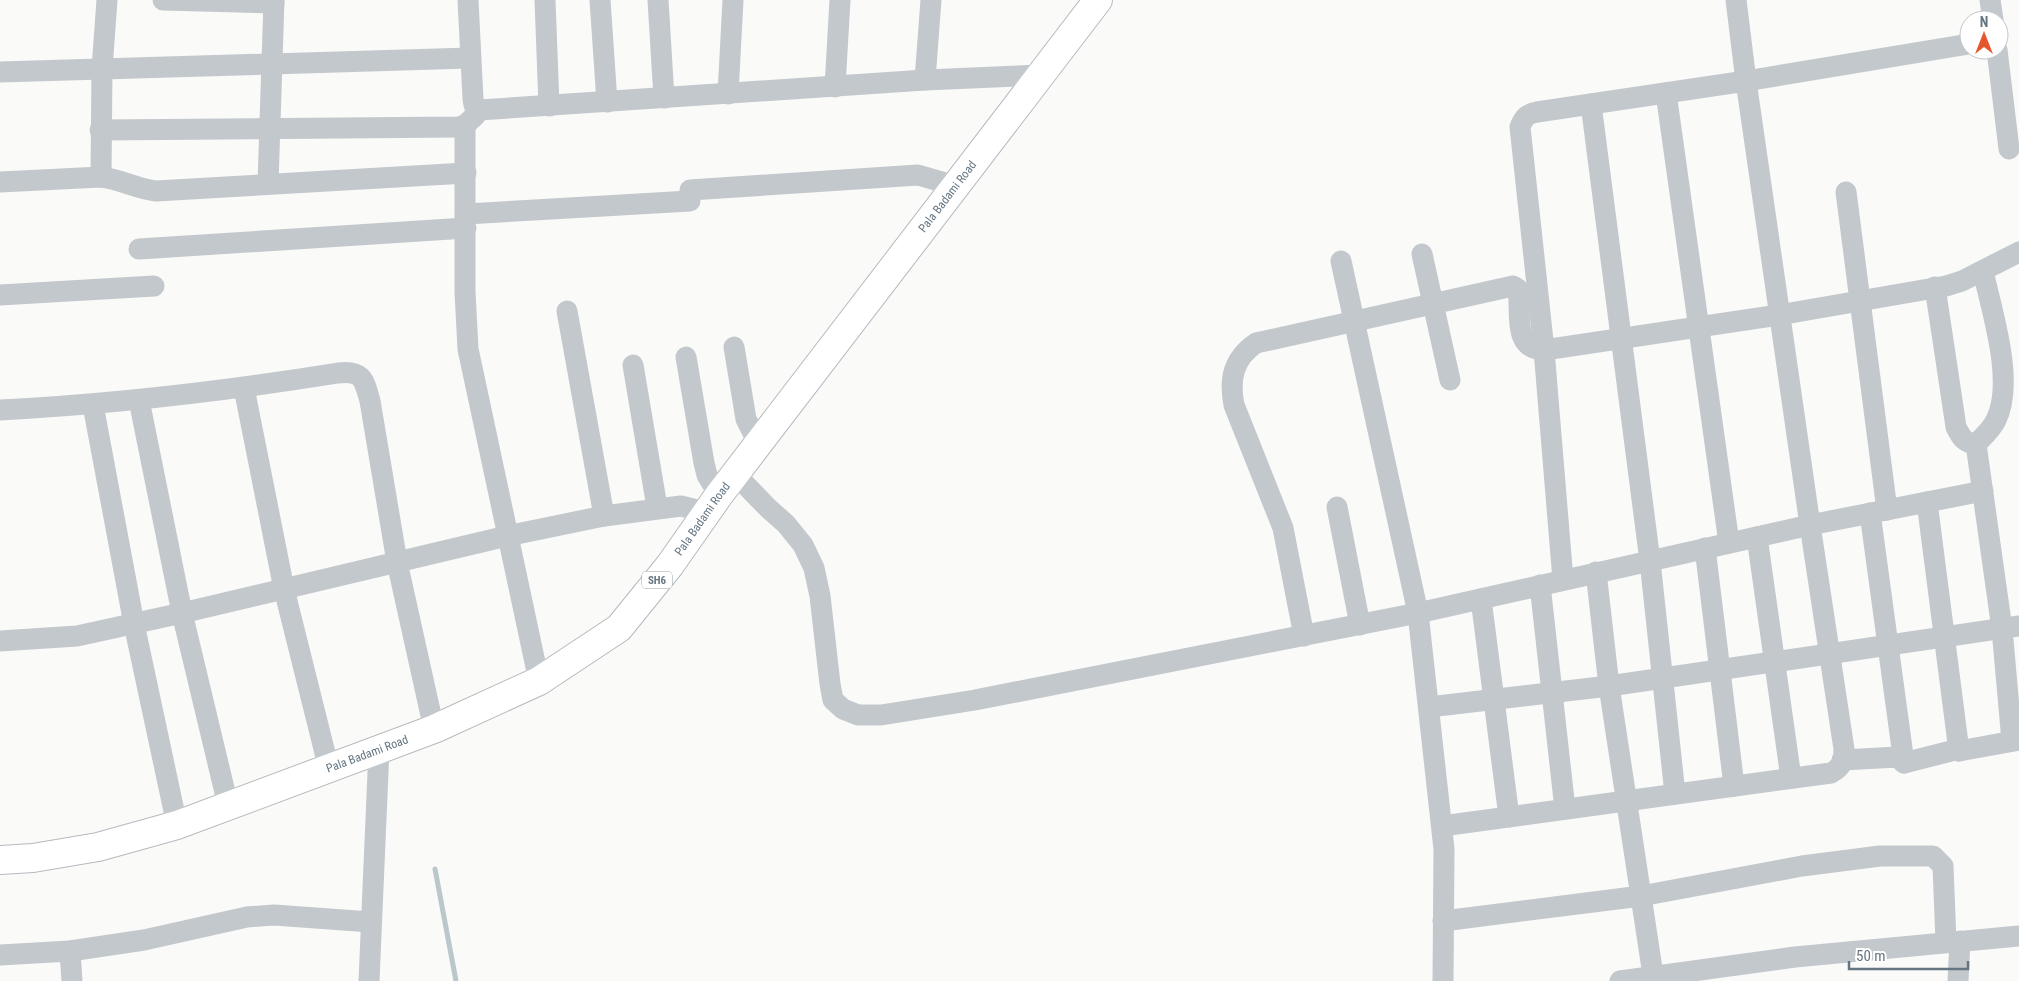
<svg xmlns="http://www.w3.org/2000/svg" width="2019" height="981" viewBox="0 0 2019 981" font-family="'Roboto Condensed',sans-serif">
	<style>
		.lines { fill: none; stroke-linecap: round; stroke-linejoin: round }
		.stream { stroke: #bbc7cb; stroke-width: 5 }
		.major-casing { stroke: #b5babe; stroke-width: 30 }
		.minor { stroke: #c3c8cc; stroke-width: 21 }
		.major { stroke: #fff; stroke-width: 28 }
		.labels { text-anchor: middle; stroke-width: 5; stroke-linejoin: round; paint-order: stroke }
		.shield { fill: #fff; stroke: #939fa8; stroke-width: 1 }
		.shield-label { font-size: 11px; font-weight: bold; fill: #657683 }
		.street-label { font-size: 12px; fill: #657683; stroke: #fff }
	</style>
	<rect width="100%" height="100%" fill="#fafaf8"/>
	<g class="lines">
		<!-- stream -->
		<polyline class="stream" points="435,869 456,981"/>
		<!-- major casing -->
		<g class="major-casing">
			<g id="major">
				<path id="s1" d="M0 860 33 858 98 847 177 825 434 729 539 681 619 628 670 565 719 495 1098 0"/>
			</g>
		</g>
		<!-- minor -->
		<g class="minor">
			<polyline points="163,0 274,3"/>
			<polyline points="468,0 473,99 474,105 479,110 925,80 1041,75"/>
			<polyline points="545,0 549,106"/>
			<polyline points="600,0 607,102"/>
			<polyline points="658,0 664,98"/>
			<polyline points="1736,0 1746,81 1969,44"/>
			<polyline points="1990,0 1993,20"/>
			<polyline points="1997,50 2009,149"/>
			<polyline points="0,72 470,58"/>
			<polyline points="925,80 931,0"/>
			<polyline points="835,87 840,0"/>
			<polyline points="1666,93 1729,543"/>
			<polyline points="728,94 733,0"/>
			<polyline points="1591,104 1650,561 1675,794"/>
			<polyline points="465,125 465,292 468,349 539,681"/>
			<polyline points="100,130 458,127 465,125 476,115"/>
			<polyline points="101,177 102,69 107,0"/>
			<path d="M0 182 101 177C120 179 137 189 156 191L466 173"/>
			<polyline points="268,184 274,0"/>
			<polyline points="690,190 918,175 956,186"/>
			<polyline points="1846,192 1887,510"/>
			<polyline points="466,214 690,201"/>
			<polyline points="139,249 466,228"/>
			<polyline points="1422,254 1450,380"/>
			<polyline points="1341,261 1418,613 1810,525 1983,491"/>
			<path d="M1983 271C1992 312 2015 382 1996 420 1992 429 1983 437 1976 444L2002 629 2012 741"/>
			<path d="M1935 287 1956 427C1961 437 1964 443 1976 444"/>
			<polyline points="0,295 154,286"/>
			<polyline points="567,311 604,516"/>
			<polyline points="734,347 746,419 758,443"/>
			<polyline points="686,357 704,463 707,475 719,495"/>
			<polyline points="633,365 657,507"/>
			<polyline points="244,388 284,589 329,769"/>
			<polyline points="139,400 182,613 228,805"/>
			<polyline points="93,405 134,624 177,825"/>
			<path d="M0 410C114 404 226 391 338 373 363 370 364 380 370 401L397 562 434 729"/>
			<polyline points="735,474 768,508 786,524 803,545 814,568 820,596 830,684 833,700 843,709 858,715 881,715 975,700 1418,613 1444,849 1443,981"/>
			<polyline points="1927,502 1959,751"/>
			<polyline points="1337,507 1360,625"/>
			<polyline points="1870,513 1904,763"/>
			<polyline points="1757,537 1791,778"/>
			<polyline points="1705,548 1734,786"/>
			<polyline points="1596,572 1609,686 1653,975"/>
			<polyline points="1540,585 1565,809"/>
			<polyline points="1481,599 1509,817"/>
			<path d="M1304 636 1283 528 1234 405C1229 379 1233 359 1256 343L1513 286 1518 289C1522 311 1511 349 1544 350L1779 315 1946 286 1962 281 2019 252"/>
			<polyline points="0,641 77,636 182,613 507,536 604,516 681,506 705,512"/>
			<polyline points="1429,707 1609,686 2019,626"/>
			<polyline points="1842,760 1898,757 1904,763 1955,750 1959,751 2019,740"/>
			<path d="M1442 826 1831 773C1842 767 1844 761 1844 749L1810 525 1746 81 1537 112C1527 114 1524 117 1520 127L1544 350 1563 580"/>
			<polyline points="1443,921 1641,896 1802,866 1880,856 1933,856 1943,866 1946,942"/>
			<polyline points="70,951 72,981"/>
			<polyline points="0,955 70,951 144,940 247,917 274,915 371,922"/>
			<polyline points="369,981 379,749"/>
			<polyline points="1620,981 1795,957 2019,936"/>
			<polyline points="1958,981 1960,941"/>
		</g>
		<!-- major -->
		<use href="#major" class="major"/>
	</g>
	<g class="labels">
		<!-- shield labels -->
		<rect class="shield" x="642" y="571.5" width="30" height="17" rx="4"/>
		<g class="shield-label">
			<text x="657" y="584">SH6</text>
		</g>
		<!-- street labels -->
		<g class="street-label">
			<text dy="4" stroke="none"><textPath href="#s1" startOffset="1209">Pala Badami Road</textPath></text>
			<text dy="4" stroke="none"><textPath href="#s1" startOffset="804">Pala Badami Road</textPath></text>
			<text dy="4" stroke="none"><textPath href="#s1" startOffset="384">Pala Badami Road</textPath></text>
		</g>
	</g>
	<!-- north arrow -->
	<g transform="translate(1984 35)"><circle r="24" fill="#ffffff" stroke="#c1c8cd"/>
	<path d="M0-4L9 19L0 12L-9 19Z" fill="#e4572e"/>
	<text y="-8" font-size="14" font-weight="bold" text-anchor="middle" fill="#657683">N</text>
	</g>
	<!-- scale -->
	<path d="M1849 961v8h119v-8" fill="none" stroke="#657683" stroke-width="2.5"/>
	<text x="1856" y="961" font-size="15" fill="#657683" stroke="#ffffff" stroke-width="4" paint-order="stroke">50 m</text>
</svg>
